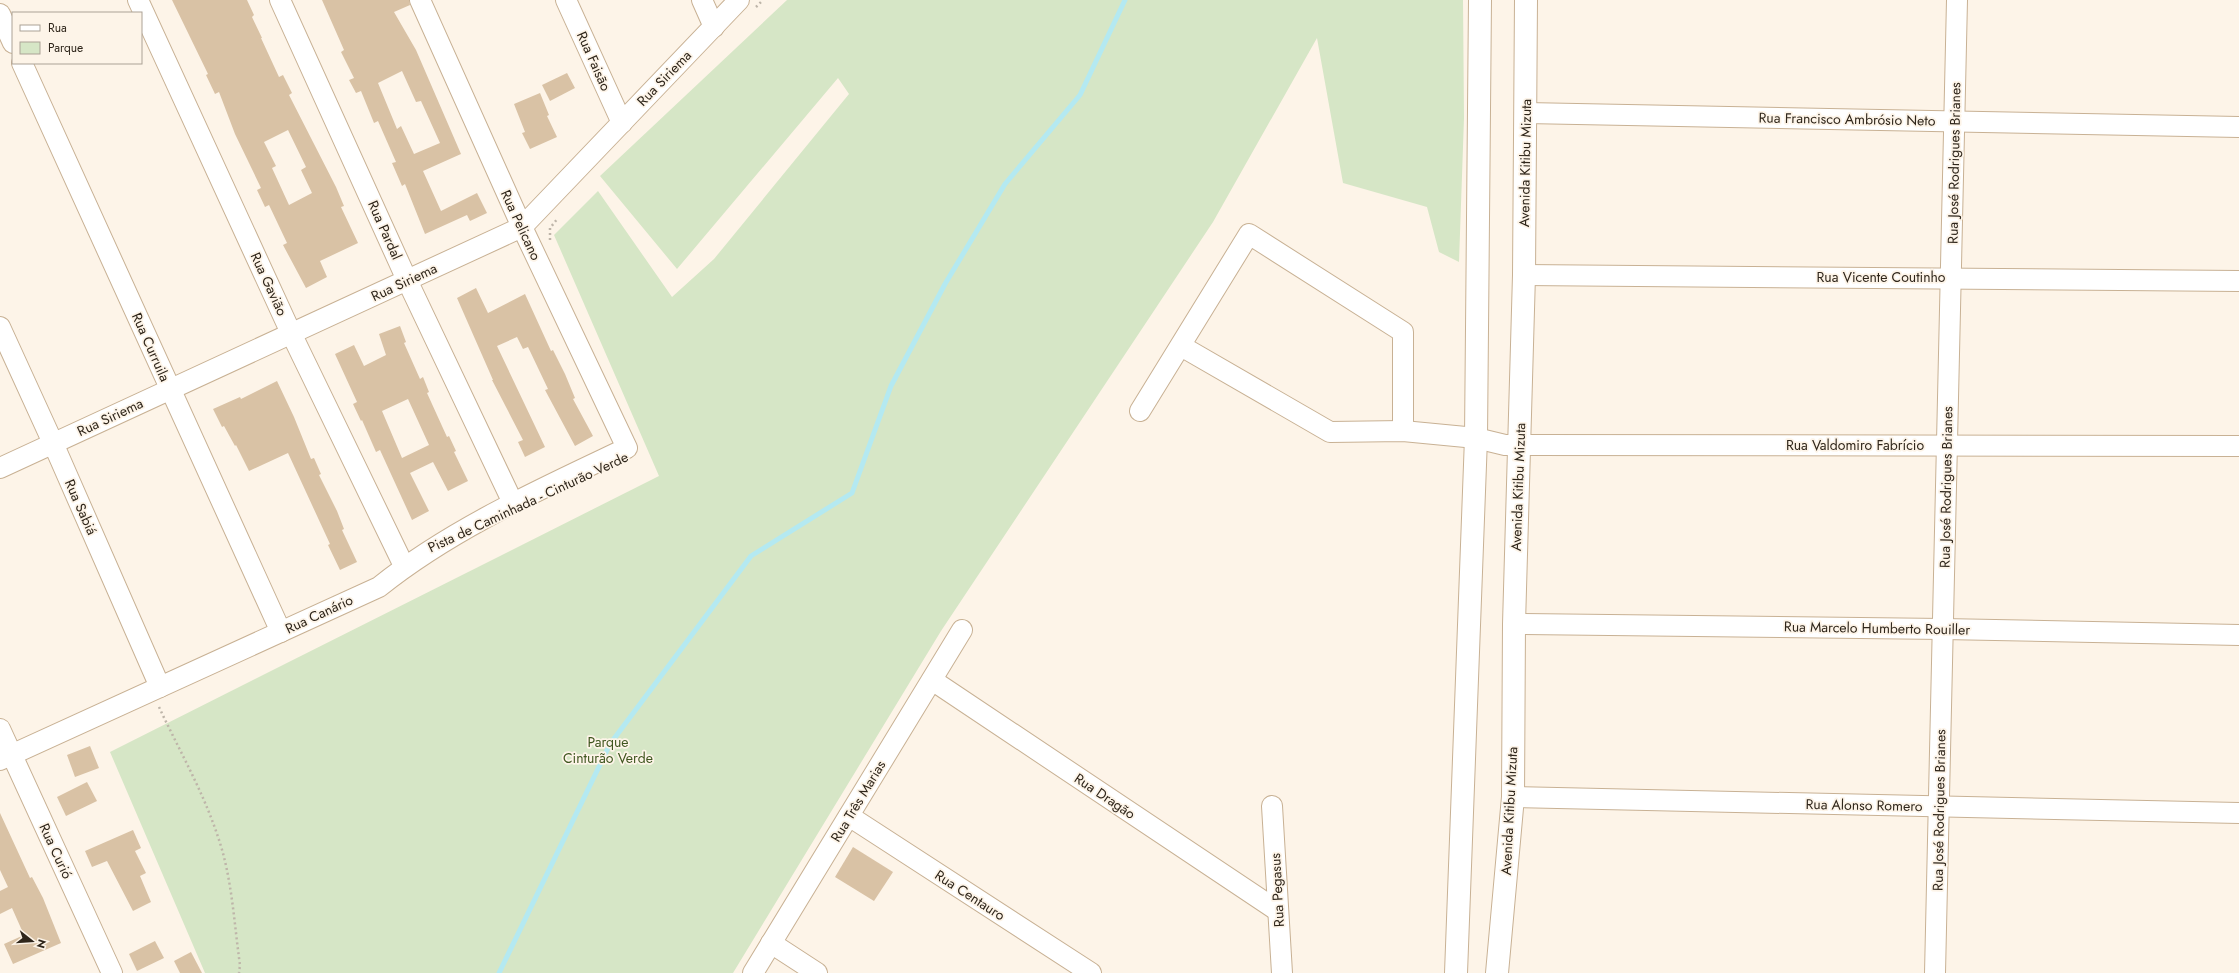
<svg xmlns="http://www.w3.org/2000/svg" width="2239" height="973" viewBox="0 0 2239 973" font-family="Jost,sans-serif">
	<style>
		.green { fill: #d6e6c6 }
		.lines { fill: none; stroke-linecap: round; stroke-linejoin: round }
		.stream { stroke: #b4e9f1; stroke-width: 5 }
		.building { fill: #d9c2a5; fill-rule: evenodd }
		.minor-casing { stroke: #c8b194; stroke-width: 22 }
		.tertiary-casing { stroke: #c8b194; stroke-width: 24 }
		.path { stroke: #beb5a9; stroke-width: 2.5; stroke-dasharray: 2 3; stroke-linecap: butt }
		.minor { stroke: #fff; stroke-width: 20 }
		.tertiary { stroke: #fff; stroke-width: 22 }
		.labels { text-anchor: middle; stroke-width: 3.5; stroke-linejoin: round; paint-order: stroke }
		.street-label { font-size: 14px; fill: #2f261b; stroke: #fdf4e8 }
		.park-label { font-size: 14px; fill: #3e551e; stroke: #fdf4e8 }
	</style>
	<rect width="100%" height="100%" fill="#fdf4e8"/>
	<!-- green -->
	<polygon class="green" points="787,0 1463,0 1464,118 1459,262 1439,252 1427,207 1343,183 1317,38 1213,222 941,631 733,973 205,973 110,752 659,476 554,235 598,191 672,297 714,259 849,94 838,78 677,269 600,176"/>
	<g class="lines">
		<!-- stream -->
		<polyline class="stream" points="499,973 610,744 751,556 852,493 891,386 945,284 1005,184 1080,95 1125,0"/>
	</g>
	<!-- building -->
	<g class="building">
		<path d="M172 0H247L254 15 252 17 262 38H261L279 77 283 75 292 93 289 95 336 187 344 206 341 207 358 243 320 261 327 277 306 288 283 245 287 243 269 205 265 207 257 190 261 188 235 134 219 92 215 94 206 75 208 74ZM288 130 306 167 301 170 312 193 289 205 272 168 276 166 264 142Z"/>
		<path d="M322 0H409L410 5 394 12 416 50 461 154 423 171 441 211 477 193 487 213 470 221 467 215 425 234 405 184 402 186 392 163 396 162 378 121 374 123 361 91 356 93 349 80 354 78 341 52 344 50ZM402 71 416 102 421 101 440 143 414 154 401 126 397 129 378 83Z"/>
		<polygon points="567,73 575,88 550,101 542,85"/>
		<polygon points="540,93 549,115 547,116 557,137 530,149 522,133 525,132 514,104"/>
		<polygon points="476,288 488,313 525,294 551,351 553,350 565,374 575,398 573,399 593,436 575,446 545,390 548,389 528,347 523,349 517,337 497,346 545,447 525,457 518,442 523,440 492,380 493,380 457,298"/>
		<path d="M400 326 406 342 404 343 420 379 423 377 429 392 427 393 447 437 449 436 456 451 454 452 468 481 448 491 433 462 410 473 429 511 412 520 380 450 376 452 362 420 361 421 353 404 357 402 335 354 354 345 364 366 386 355 379 334ZM408 399 429 445 402 458 382 411Z"/>
		<polygon points="277,381 294,417 311,459 314,458 321,474 319,475 337,511 344,529 342,530 357,562 340,570 328,545 330,544 288,453 249,471 236,445 235,446 224,426 222,427 213,409 240,397 241,399"/>
		<polygon points="90,746 99,768 75,777 67,755"/>
		<polygon points="87,782 97,801 66,816 57,797"/>
		<polygon points="0,813 30,878 32,877 43,898 61,943 13,964 4,944 24,935 12,908 0,914 0,891 8,887 0,870"/>
		<polygon points="133,830 141,848 135,851 146,873 140,876 151,902 133,911 107,861 92,867 85,851"/>
		<polygon points="853,847 893,872 874,901 835,877"/>
		<polygon points="155,941 164,958 137,971 129,954"/>
		<polygon points="191,952 202,973 180,973 174,961"/>
	</g>
	<g class="lines">
		<!-- minor casing -->
		<g class="minor-casing">
			<g id="minor">
				<polyline points="138,0 291,333 404,566"/>
				<polyline points="280,0 407,280 513,503"/>
				<polyline points="566,0 622,123"/>
				<polyline points="702,0 714,27"/>
				<polyline points="0,14 13,43"/>
				<polyline points="22,63 281,632"/>
				<polyline points="1526,113 2239,127"/>
				<polyline points="1524,275 2239,281"/>
				<polyline points="0,327 53,443 160,687"/>
				<polyline points="1181,346 1330,432 1403,431 1476,438 1505,445 1519,445 2239,446"/>
				<polyline points="1140,411 1249,234 1403,332 1403,431"/>
				<polyline points="0,468 522,227 739,0"/>
				<polyline points="1514,624 1943,629 2239,635"/>
				<polyline points="932,680 1278,911"/>
				<polyline points="0,729 112,973"/>
				<path d="M0 760 379 587C451 529 543 488 627 448L522 227 420 0"/>
				<polyline points="1513,797 2239,813"/>
				<polyline points="1272,806 1282,973"/>
				<polyline points="849,816 1091,973"/>
				<polyline points="771,943 817,973"/>
				<polyline points="753,973 962,630"/>
				<polyline points="1935,973 1957,0"/>
			</g>
		</g>
		<!-- tertiary casing -->
		<g class="tertiary-casing">
			<g id="tertiary">
				<polyline points="1456,973 1476,438 1480,0"/>
				<polyline points="1497,973 1513,797 1514,624 1524,275 1526,0"/>
			</g>
		</g>
		<!-- path -->
		<g class="path">
			<polyline points="756,7 763,0"/>
			<polyline points="550,240 550,228 558,218"/>
			<path d="M159 707C179 750 203 791 218 837 232 877 234 923 240 965L239 973"/>
		</g>
		<!-- minor -->
		<use href="#minor" class="minor"/>
		<!-- tertiary -->
		<use href="#tertiary" class="tertiary"/>
	</g>
	<g class="labels">
		<!-- street labels -->
		<g class="street-label">
			<text transform="translate(594 61) rotate(66)" y="5">Rua Faisão</text>
			<text transform="translate(664 78) rotate(-46)" y="5">Rua Siriema</text>
			<text transform="translate(1847 119) rotate(1)" y="5">Rua Francisco Ambrósio Neto</text>
			<text transform="translate(1525 163) rotate(-89)" y="5">Avenida Kitibu Mizuta</text>
			<text transform="translate(1954 163) rotate(-89)" y="5">Rua José Rodrigues Brianes</text>
			<text transform="translate(521 225) rotate(65)" y="5">Rua Pelicano</text>
			<text transform="translate(385 230) rotate(66)" y="5">Rua Pardal</text>
			<text x="1881" y="282">Rua Vicente Coutinho</text>
			<text transform="translate(404 282) rotate(-25)" y="5">Rua Siriema</text>
			<text transform="translate(269 284) rotate(65)" y="5">Rua Gavião</text>
			<text transform="translate(151 347) rotate(66)" y="5">Rua Curruila</text>
			<text transform="translate(110 417) rotate(-25)" y="5">Rua Siriema</text>
			<text x="1855" y="450">Rua Valdomiro Fabrício</text>
			<text transform="translate(1518 487) rotate(-88)" y="5">Avenida Kitibu Mizuta</text>
			<text transform="translate(1946 487) rotate(-89)" y="5">Rua José Rodrigues Brianes</text>
			<text transform="translate(528 502) rotate(-25)" y="5">Pista de Caminhada - Cinturão Verde</text>
			<text transform="translate(81 507) rotate(66)" y="5">Rua Sabiá</text>
			<text transform="translate(319 614) rotate(-25)" y="5">Rua Canário</text>
			<text transform="translate(1877 628) rotate(1)" y="5">Rua Marcelo Humberto Rouiller</text>
			<text transform="translate(1105 796) rotate(34)" y="5">Rua Dragão</text>
			<text transform="translate(858 801) rotate(-59)" y="5">Rua Três Marias</text>
			<text transform="translate(1864 805) rotate(1)" y="5">Rua Alonso Romero</text>
			<text transform="translate(1939 810) rotate(-89)" y="5">Rua José Rodrigues Brianes</text>
			<text transform="translate(1509 811) rotate(-87)" y="5">Avenida Kitibu Mizuta</text>
			<text transform="translate(56 851) rotate(65)" y="5">Rua Curió</text>
			<text transform="translate(1277 890) rotate(-93)" y="5">Rua Pegasus</text>
			<text transform="translate(970 895) rotate(33)" y="5">Rua Centauro</text>
		</g>
		<!-- park labels -->
		<g class="park-label">
			<text x="608" y="747">Parque<tspan x="608" dy="16">Cinturão Verde</tspan></text>
		</g>
	</g>
	<!-- legend -->
	<rect x="12" y="12" width="130" height="52" fill="#fdf4e8" stroke="#aba296"/>
	<rect x="20" y="25" width="20" height="6" fill="#ffffff" stroke="#aba296"/>
	<text x="48" y="32" font-size="12" fill="#2f261b">Rua</text>
	<rect x="20" y="42" width="20" height="12" fill="#d6e6c6" stroke="#aba296"/>
	<text x="48" y="52" font-size="12" fill="#2f261b">Parque</text>
	<!-- north arrow -->
	<g transform="translate(32 941) rotate(107)" stroke="#fdf4e8" stroke-width="3" paint-order="stroke">
	<path d="M0-3L7 15L0 10L-7 15Z" fill="#2f261b"/>
	<text y="-6" font-size="11" font-weight="bold" text-anchor="middle" fill="#2f261b">N</text>
	</g>
</svg>
